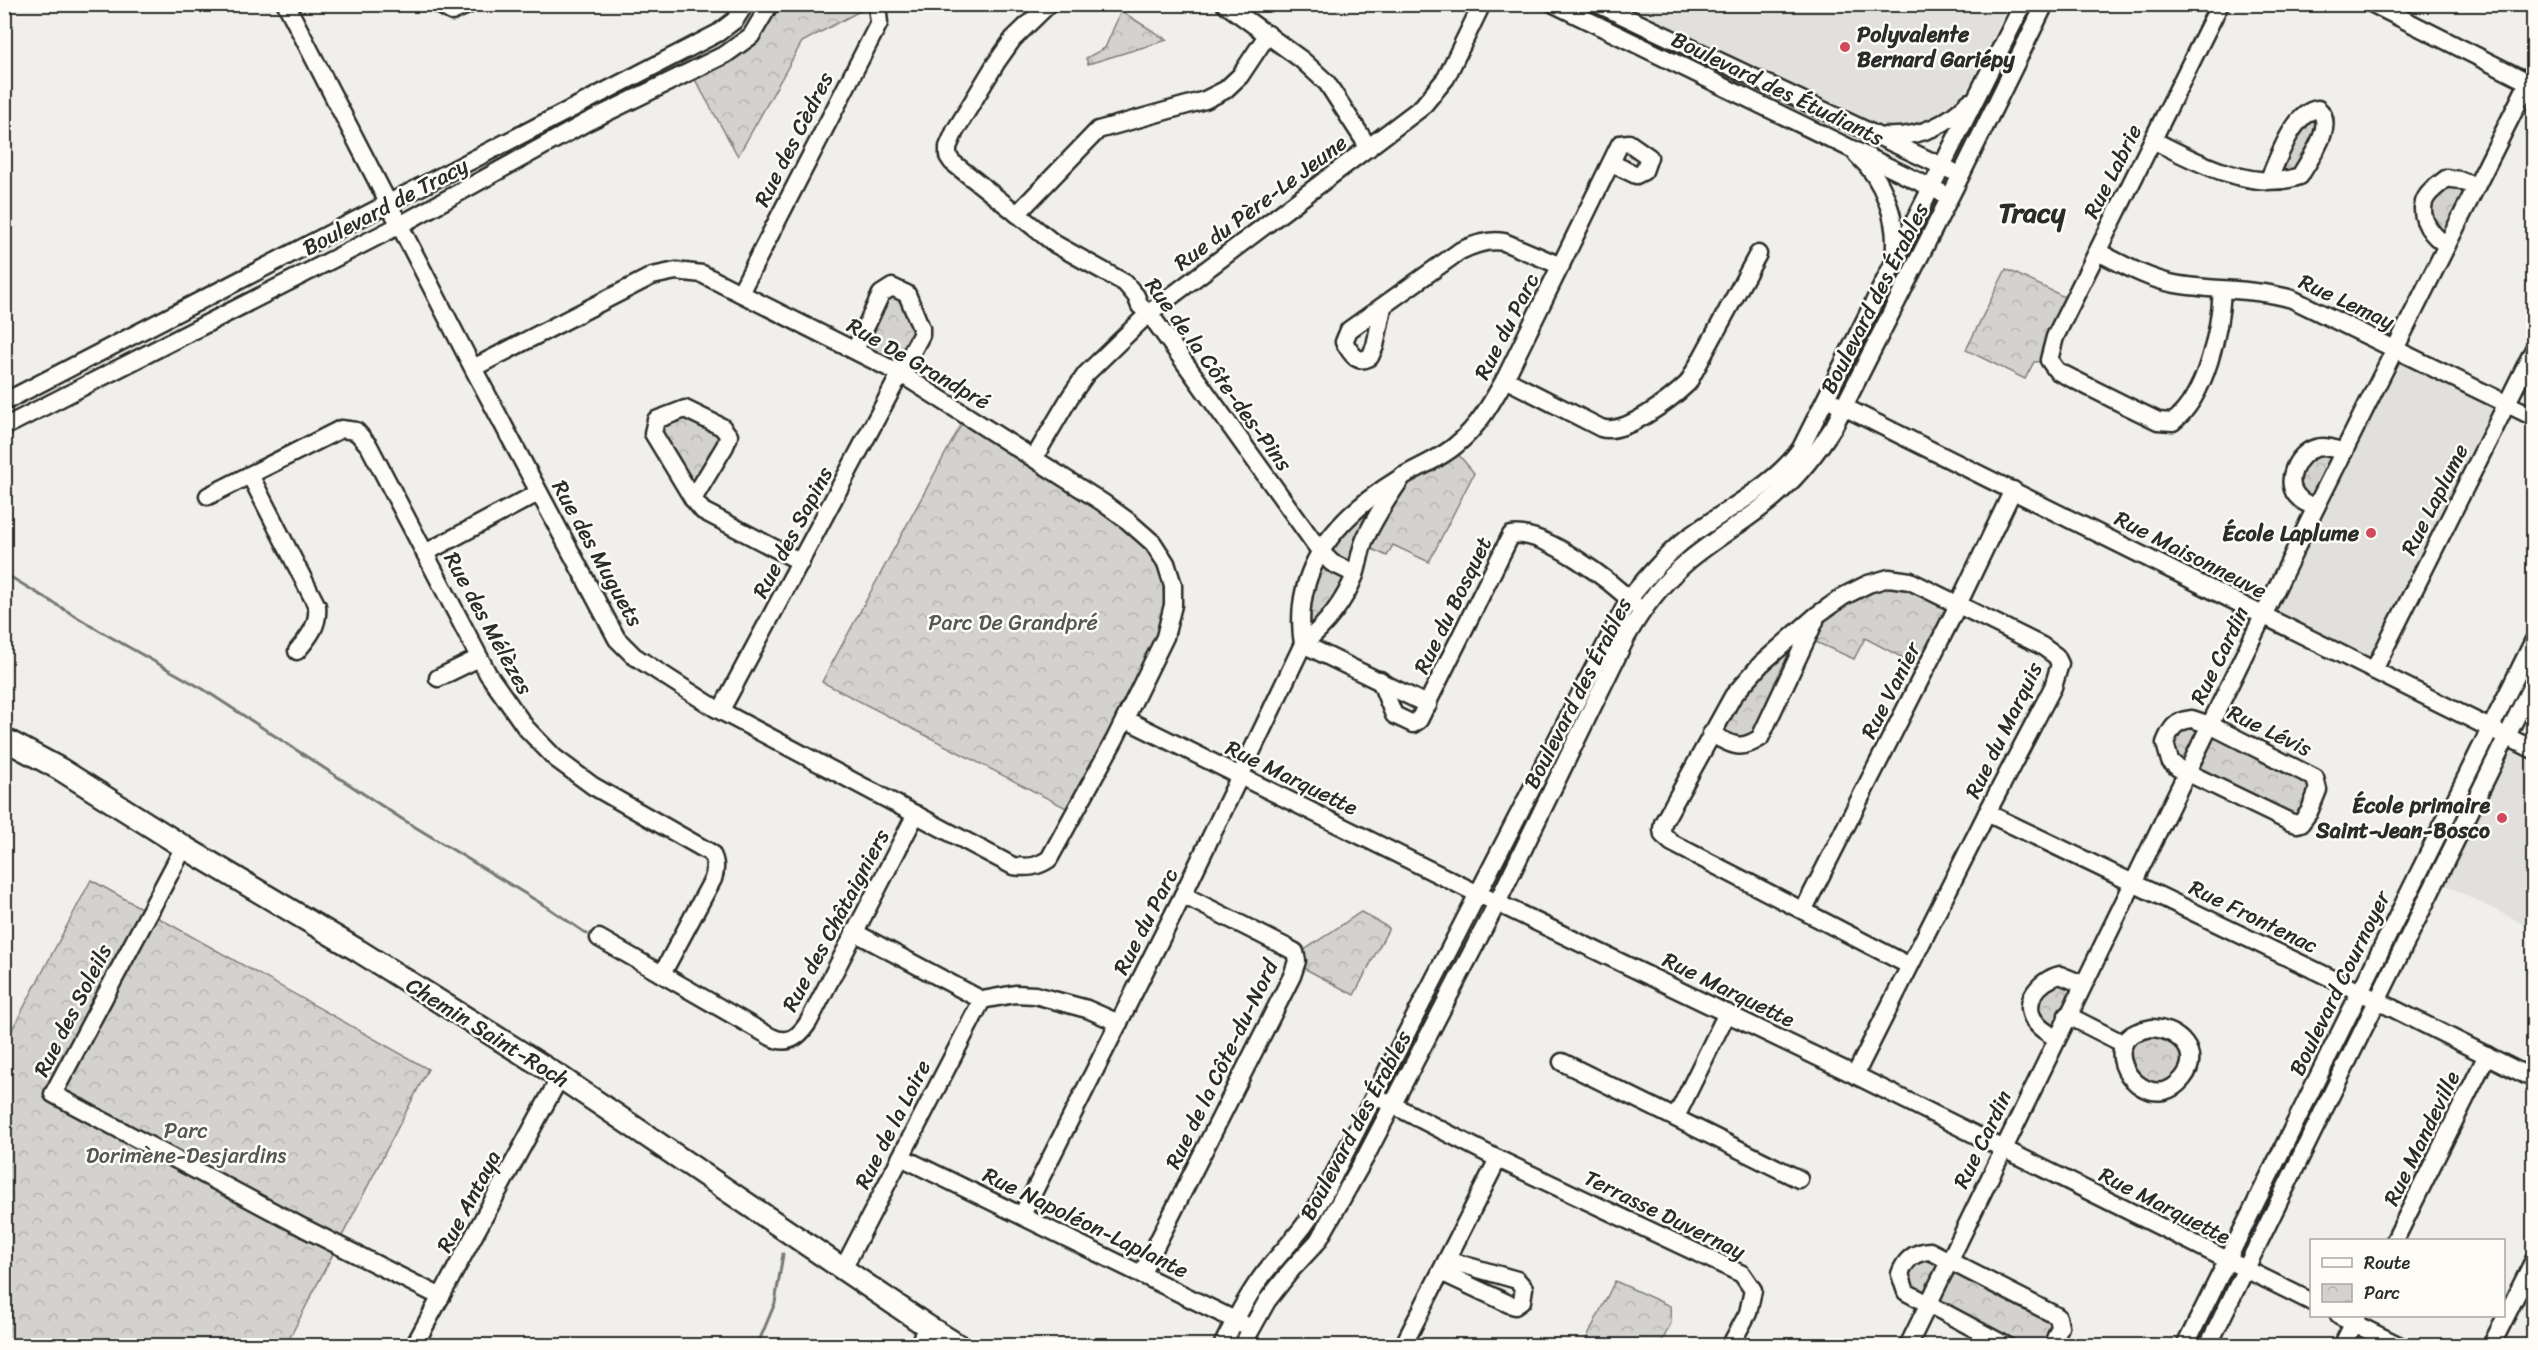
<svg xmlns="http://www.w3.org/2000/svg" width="2538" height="1350" viewBox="0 0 2538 1350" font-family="Sriracha,sans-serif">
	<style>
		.built { fill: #e1e0dc }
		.park { fill: url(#park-crowns); stroke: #7f7e7d; stroke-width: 1.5 }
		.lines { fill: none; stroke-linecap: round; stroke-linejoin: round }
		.stream { stroke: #777775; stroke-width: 3 }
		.minor-casing { stroke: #2b2b2b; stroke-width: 21 }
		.major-casing { stroke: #2b2b2b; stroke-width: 26 }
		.minor { stroke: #fdfcf7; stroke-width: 16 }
		.major { stroke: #fdfcf7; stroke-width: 21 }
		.poi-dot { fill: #d1495b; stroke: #fdfcf7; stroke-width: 2 }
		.labels { text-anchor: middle; stroke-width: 5; stroke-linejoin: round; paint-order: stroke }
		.poi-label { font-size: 22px; font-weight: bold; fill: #2b2b2b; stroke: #fdfcf7; text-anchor: end }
		.street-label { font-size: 22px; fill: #2b2b2b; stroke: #fdfcf7 }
		.park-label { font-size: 22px; fill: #555554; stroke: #fdfcf7 }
		.district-label { font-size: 28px; font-weight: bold; fill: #2b2b2b; stroke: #fdfcf7 }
	</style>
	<defs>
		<pattern id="park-crowns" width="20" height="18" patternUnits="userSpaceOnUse" patternTransform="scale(1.5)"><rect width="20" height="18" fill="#d3d2cf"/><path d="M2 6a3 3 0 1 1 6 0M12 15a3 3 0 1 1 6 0" fill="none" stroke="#b5b4b2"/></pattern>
	</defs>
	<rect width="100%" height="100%" fill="#f0efeb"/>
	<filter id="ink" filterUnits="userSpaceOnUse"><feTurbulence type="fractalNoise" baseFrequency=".0167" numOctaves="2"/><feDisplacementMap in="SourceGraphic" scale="12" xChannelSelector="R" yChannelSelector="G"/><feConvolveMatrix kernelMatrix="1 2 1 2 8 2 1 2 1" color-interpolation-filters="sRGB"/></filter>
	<g filter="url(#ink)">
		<!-- built -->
		<g class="built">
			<polygon points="1608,5 2009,5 1970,85 1947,110 1922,124 1896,128 1874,126"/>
			<polygon points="2396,352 2502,404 2372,666 2265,614"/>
			<polygon points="2508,743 2533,755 2533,929 2440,882"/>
		</g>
		<!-- park -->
		<g class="park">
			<polygon points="773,5 871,5 802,42 738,156 693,76 742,48"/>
			<polygon points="1121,11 1167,40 1088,64 1086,58 1105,48"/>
			<polygon points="2321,115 2299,175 2271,179 2298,122"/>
			<polygon points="2440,184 2471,188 2443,242 2436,238 2428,195"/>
			<polygon points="2006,269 2073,301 2048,361 2034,362 2025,379 1966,350"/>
			<polygon points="883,295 905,296 918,331 901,374 858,348"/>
			<polygon points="686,412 727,438 691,495 656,433 663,416"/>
			<polygon points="963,421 1148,541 1160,562 1167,621 1072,811 822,682"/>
			<polygon points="1454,449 1474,473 1429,562 1393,545 1387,556 1365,546 1404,478"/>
			<polygon points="2341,451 2315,505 2298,498 2295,469 2306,453"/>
			<polygon points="1393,485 1349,579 1310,631 1304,624 1311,583 1324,554"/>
			<polygon points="1888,579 1954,605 1922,668 1865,638 1854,659 1809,639 1763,731 1732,743 1718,722 1792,632"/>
			<polygon points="2185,720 2313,785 2299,822 2178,768 2169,733"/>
			<polygon points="91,880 428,1069 286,1345 5,1346 5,1043"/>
			<polygon points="1361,912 1389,928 1354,995 1300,966 1300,953"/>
			<polygon points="2052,978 2082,984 2056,1038 2044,1030 2033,997"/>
			<path d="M2143 1030 2168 1034C2187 1057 2187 1060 2173 1085L2142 1088 2124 1044Z"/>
			<polygon points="1925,1252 2056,1319 2050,1345 2005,1345 1909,1298 1903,1266"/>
			<polygon points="1615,1281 1670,1306 1671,1323 1660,1345 1583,1345"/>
		</g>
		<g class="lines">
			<!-- stream -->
			<g class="stream">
				<polyline points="4,573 100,631 203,689 402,819 547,907 587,934"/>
				<polyline points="757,1346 775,1303 783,1254"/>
			</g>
			<!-- minor casing -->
			<g class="minor-casing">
				<g id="minor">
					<path d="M286 4 473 368 617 639 634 656 715 708 1013 866C1028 868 1037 867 1049 859L1115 739 1165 637 1173 605V585L1166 563 1153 543 1128 521 1102 502 901 374 702 274 676 271 652 276 473 368"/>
					<polyline points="438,4 452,12 470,4"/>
					<polyline points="1049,4 1013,39 996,63 955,131 948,147 948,156 952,162 1055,244 1125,283 1136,296 1140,306 1149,313 1320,551 1332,563 1355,574"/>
					<polyline points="1225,4 1302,60 1327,83 1369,148"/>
					<polyline points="1554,4 1942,193"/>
					<polyline points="1598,4 1952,171"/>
					<path d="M2220 4 2055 337 2049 360 2057 371 2125 405 2158 421 2173 422C2206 396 2220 331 2222 290"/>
					<polyline points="2373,4 2534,85"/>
					<path d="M1885 136C1919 138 1946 126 1969 102"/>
					<path d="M2153 140C2194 161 2253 193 2300 176 2309 159 2337 125 2318 109 2293 112 2278 160 2268 181"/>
					<path d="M1857 155C1884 179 1899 222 1894 257"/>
					<polyline points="1017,214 1098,130 1205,100 1225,90 1240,76 1268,34"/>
					<path d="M2447 245C2433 237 2419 220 2424 202 2427 192 2440 184 2447 178L2459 180 2476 187"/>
					<path d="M2098 252C2122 264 2148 279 2175 284 2214 291 2255 288 2292 299L2534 417"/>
					<polyline points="740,293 879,23 877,4"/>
					<path d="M1383 307 1375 346 1370 357C1356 365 1351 352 1344 342L1349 330 1460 251C1474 244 1489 239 1504 242L1561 266"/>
					<path d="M1505 379 1601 428C1624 436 1671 399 1688 383L1758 254"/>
					<polyline points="4,402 718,33 735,20 745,4"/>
					<polyline points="1836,403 2534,750"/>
					<polygon points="685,409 722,427 729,436 725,446 693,499 653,433 656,420"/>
					<polyline points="4,427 400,225 587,122 726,54 751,36 770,4"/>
					<polyline points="1034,458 1070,397 1086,374 1149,313 1422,107 1446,78 1482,4"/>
					<path d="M250 475 317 606C319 625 309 637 297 651"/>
					<path d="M208 496 341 429 356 431 369 446 488 674 526 728 555 758 593 786 711 853C716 861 716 870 713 879L662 974"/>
					<polyline points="693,499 703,511 801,562"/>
					<path d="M2316 507C2310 505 2303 503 2299 498 2282 483 2297 453 2316 448 2325 445 2335 449 2344 452"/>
					<polyline points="425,553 538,493"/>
					<path d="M1303 644C1291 568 1339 515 1400 478 1418 467 1440 459 1456 445 1478 427 1491 404 1505 379L1620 144 1629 143 1649 157 1644 171 1636 175 1611 163"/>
					<polyline points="1303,644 1428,705"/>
					<polyline points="2374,670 2534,349"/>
					<polyline points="438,678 479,658"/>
					<path d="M1380 680 1394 715 1413 724 1419 720 1511 535C1544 529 1612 582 1635 605"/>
					<polyline points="721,710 921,335 921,328 907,294 892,287 881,294 855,350"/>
					<polyline points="1125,719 1466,888 1855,1075 2312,1302"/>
					<path d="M2192 719 2210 725 2315 778 2318 790 2309 812 2301 823 2297 824 2290 822 2178 768 2170 761 2165 743C2171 728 2175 721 2192 719Z"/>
					<path d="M1711 734C1732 744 1738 752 1760 738L1815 621"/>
					<polyline points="1987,813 2360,992 2534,1079"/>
					<polyline points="184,847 53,1094 304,1228 441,1297"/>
					<polyline points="1804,909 1952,617 2013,490"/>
					<polyline points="854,932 982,1000 1015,994 1035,995 1087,1009 1119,1023"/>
					<path d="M599 938 771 1037C789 1046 800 1036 809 1021L916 814"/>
					<polyline points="2067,1015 2124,1044"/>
					<path d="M2152 1028C2178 1029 2203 1053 2183 1078 2154 1114 2111 1070 2124 1043 2129 1033 2142 1030 2152 1028Z"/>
					<path d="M2056 1038C2049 1034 2042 1030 2037 1024 2019 1004 2039 980 2060 975L2082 984"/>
					<polyline points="1562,1062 1799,1179"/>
					<polyline points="1855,1075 1987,813 2053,687 2060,664 2056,656 2042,646 1910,581 1889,578 1868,584 1844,596 1817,615 1761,664 1733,696 1663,823 1662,829 1663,835 1672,843 1910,966"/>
					<polyline points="1383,1100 1498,1159 1742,1274 1753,1290 1748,1313 1730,1346"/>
					<polyline points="1676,1117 1727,1013"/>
					<polyline points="901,1157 1245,1325"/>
					<path d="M1022 1215 1183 895 1303 644C1325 626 1344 602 1355 575 1359 563 1360 551 1365 539 1375 517 1389 496 1403 476"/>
					<polyline points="2395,1240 2487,1055"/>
					<polyline points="843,1269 982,1000"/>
					<polyline points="1441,1272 1509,1304 1515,1306 1522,1301 1524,1288 1517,1280 1447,1260"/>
					<polyline points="1141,1275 1292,976 1297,961 1295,952 1286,947 1183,895"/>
					<polyline points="2339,1316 2400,1346"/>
					<polyline points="414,1346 560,1077"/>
					<polyline points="918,1346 927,1326"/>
					<path d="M1222 1346C1236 1318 1250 1290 1270 1266 1291 1241 1307 1226 1323 1196L1629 599C1645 579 1662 559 1682 542 1721 511 1772 489 1801 448L2023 4"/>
					<path d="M1242 1346 1267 1301 1292 1269 1318 1241 1366 1156 1497 903 1627 636C1643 608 1662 583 1687 562 1716 537 1751 519 1779 493 1801 473 1818 451 1834 426L1961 175 2045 4"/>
					<polyline points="1403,1346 1498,1159"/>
					<polyline points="1908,1346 2316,507 2534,71"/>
					<path d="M2007 1346 1906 1292 1900 1274C1905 1260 1914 1252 1930 1251L2055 1315 2058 1317 2060 1327 2052 1346"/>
					<polyline points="2185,1346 2534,640"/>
					<polyline points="2208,1346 2534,681"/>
					<polyline points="2342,1346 2357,1316"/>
					<polyline points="2491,1346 2534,1260"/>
				</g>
			</g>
			<!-- major casing -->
			<g class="major-casing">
				<polyline id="major" points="4,739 60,769 184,847 359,951 560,1077 927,1326 959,1346"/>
			</g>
			<!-- minor -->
			<use href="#minor" class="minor"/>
			<!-- major -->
			<use href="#major" class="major"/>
		</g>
	</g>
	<!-- markers -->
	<g class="poi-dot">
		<circle cx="1845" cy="47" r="6"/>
		<circle cx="2371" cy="533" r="6"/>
		<circle cx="2502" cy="818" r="6"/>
	</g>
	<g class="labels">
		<!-- poi labels -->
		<g class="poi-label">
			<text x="1857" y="42" text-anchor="start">Polyvalente<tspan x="1857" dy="25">Bernard Gariépy</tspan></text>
			<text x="2359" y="541">École Laplume</text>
			<text x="2490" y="813">École primaire<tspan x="2490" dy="25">Saint-Jean-Bosco</tspan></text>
		</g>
		<!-- street labels -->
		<g class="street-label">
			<text transform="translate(1778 88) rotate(26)" y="8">Boulevard des Étudiants</text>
			<text transform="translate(793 139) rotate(-63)" y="8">Rue des Cèdres</text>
			<text transform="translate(2112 171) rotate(-63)" y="8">Rue Labrie</text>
			<text transform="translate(1260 202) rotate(-37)" y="8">Rue du Père-Le Jeune</text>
			<text transform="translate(385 206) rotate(-28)" y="8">Boulevard de Tracy</text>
			<text transform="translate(1874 298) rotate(-63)" y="8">Boulevard des Érables</text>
			<text transform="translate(2347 301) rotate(25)" y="8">Rue Lemay</text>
			<text transform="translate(1506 326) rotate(-63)" y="8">Rue du Parc</text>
			<text transform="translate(919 363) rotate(30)" y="8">Rue De Grandpré</text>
			<text transform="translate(1219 374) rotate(54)" y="8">Rue de la Côte-des-Pins</text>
			<text transform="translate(2434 499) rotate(-63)" y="8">Rue Laplume</text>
			<text transform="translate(792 532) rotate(-62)" y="8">Rue des Sapins</text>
			<text transform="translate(598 553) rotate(61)" y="8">Rue des Muguets</text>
			<text transform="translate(2191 554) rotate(27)" y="8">Rue Maisonneuve</text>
			<text transform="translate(1452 605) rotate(-64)" y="8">Rue du Bosquet</text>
			<text transform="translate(489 623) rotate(61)" y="8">Rue des Mélèzes</text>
			<text transform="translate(2219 655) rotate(-64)" y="8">Rue Cardin</text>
			<text transform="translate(1890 690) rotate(-63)" y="8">Rue Vanier</text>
			<text transform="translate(1577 693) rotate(-63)" y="8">Boulevard des Érables</text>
			<text transform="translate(2003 730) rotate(-64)" y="8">Rue du Marquis</text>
			<text transform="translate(2270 730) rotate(26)" y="8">Rue Lévis</text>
			<text transform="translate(1292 777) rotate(26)" y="8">Rue Marquette</text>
			<text transform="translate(2254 916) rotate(26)" y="8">Rue Frontenac</text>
			<text transform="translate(835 920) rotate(-62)" y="8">Rue des Châtaigniers</text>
			<text transform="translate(1145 921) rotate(-63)" y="8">Rue du Parc</text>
			<text transform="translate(2339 983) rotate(-64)" y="8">Boulevard Cournoyer</text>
			<text transform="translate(1729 989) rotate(26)" y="8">Rue Marquette</text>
			<text transform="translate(72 1010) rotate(-63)" y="8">Rue des Soleils</text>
			<text transform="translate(488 1032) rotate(32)" y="8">Chemin Saint-Roch</text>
			<text transform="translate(1221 1064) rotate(-64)" y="8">Rue de la Côte-du-Nord</text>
			<text transform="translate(892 1124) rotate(-63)" y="8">Rue de la Loire</text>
			<text transform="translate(1355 1125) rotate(-62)" y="8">Boulevard des Érables</text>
			<text transform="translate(2421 1138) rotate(-64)" y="8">Rue Mandeville</text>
			<text transform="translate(1982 1139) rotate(-64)" y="8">Rue Cardin</text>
			<text transform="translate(468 1201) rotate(-62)" y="8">Rue Antaya</text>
			<text transform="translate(2165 1205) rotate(27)" y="8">Rue Marquette</text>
			<text transform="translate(1665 1214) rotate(26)" y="8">Terrasse Duvernay</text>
			<text transform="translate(1086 1222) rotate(26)" y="8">Rue Napoléon-Laplante</text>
		</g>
		<!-- park labels -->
		<g class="park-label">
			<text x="1013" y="630">Parc De Grandpré</text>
			<text x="186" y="1138">Parc<tspan x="186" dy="25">Dorimène-Desjardins</tspan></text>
		</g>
		<!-- district labels -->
		<g class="district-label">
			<text x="2032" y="222">Tracy</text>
		</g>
	</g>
	<!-- margin -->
	<rect width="2538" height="1350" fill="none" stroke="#fdfcf7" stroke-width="24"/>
	<rect x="12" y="12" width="2514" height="1326" fill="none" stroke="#2b2b2b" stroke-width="2" filter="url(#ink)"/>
	<!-- legend -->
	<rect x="2310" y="1239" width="195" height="78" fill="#fdfcf7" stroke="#a9a8a5" stroke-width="1.5"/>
	<rect x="2322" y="1258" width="30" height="9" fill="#fdfcf7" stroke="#a9a8a5" stroke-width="1.5"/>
	<text x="2364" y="1269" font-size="18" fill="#2b2b2b">Route</text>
	<rect x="2322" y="1284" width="30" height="18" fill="url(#park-crowns)" stroke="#a9a8a5" stroke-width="1.5"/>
	<text x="2364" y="1299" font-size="18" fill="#2b2b2b">Parc</text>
</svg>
